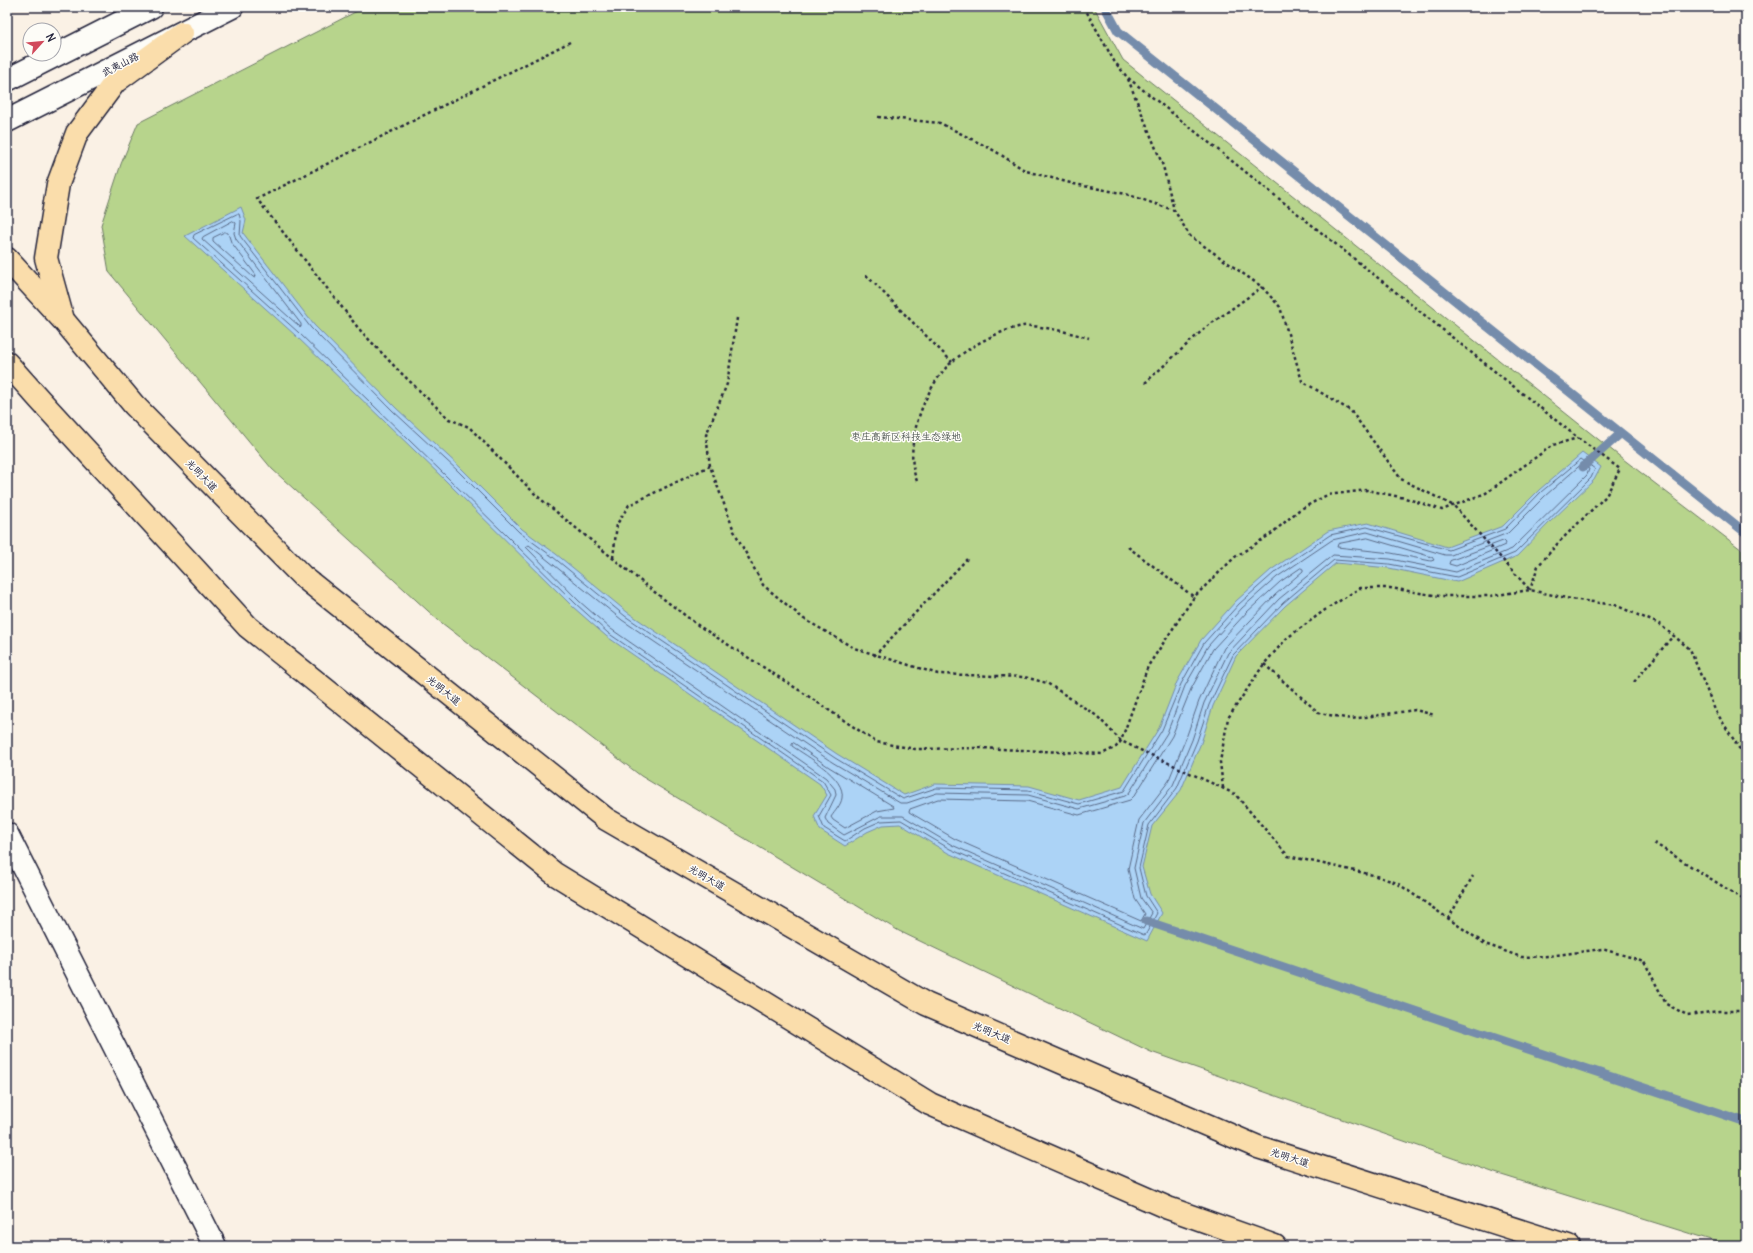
<svg xmlns="http://www.w3.org/2000/svg" width="1753" height="1253" viewBox="0 0 1753 1253" font-family="Delius,'LXGW WenKai TC',sans-serif">
	<style>
		.green { fill: #b7d48c; stroke: #6c7b64 }
		.water { fill: #acd3f6; stroke: #758cab }
		.lines { fill: none; stroke-linecap: round; stroke-linejoin: round }
		.shore { stroke: #596986; stroke-width: 1 }
		.stream { stroke: #758cab; stroke-width: 9 }
		.minor-casing { stroke: #22223b; stroke-width: 25 }
		.major-casing { stroke: #22223b; stroke-width: 25 }
		.path { stroke: #22223b; stroke-width: 2.5; stroke-dasharray: 3 3; stroke-linecap: butt }
		.minor { stroke: #fdfcf7; stroke-width: 22 }
		.major { stroke: #faddab; stroke-width: 22 }
		.labels { text-anchor: middle; stroke-width: 3; stroke-linejoin: round; paint-order: stroke }
		.street-label { font-size: 10px; fill: #22223b; stroke: #fdfcf7 }
		.park-label { font-size: 10px; fill: #4f5753; stroke: #fdfcf7 }
	</style>
	<rect width="100%" height="100%" fill="#faf1e5"/>
	<filter id="ink" filterUnits="userSpaceOnUse"><feTurbulence type="fractalNoise" baseFrequency=".025" numOctaves="2"/><feDisplacementMap in="SourceGraphic" scale="8" xChannelSelector="R" yChannelSelector="G"/><feConvolveMatrix kernelMatrix="1 2 1 2 8 2 1 2 1" color-interpolation-filters="sRGB"/></filter>
	<g filter="url(#ink)">
		<!-- green -->
		<polygon class="green" points="365,7 1094,7 1123,60 1623,459 1746,553 1746,1246 1730,1246 1495,1173 1151,1052 899,931 641,776 438,620 272,469 109,272 101,225 121,164 138,123"/>
		<!-- water -->
		<polygon class="water" points="241,207 246,220 243,233 314,325 396,408 461,468 522,529 556,554 627,612 837,754 904,795 935,784 1029,786 1079,800 1122,787 1159,728 1177,682 1201,640 1236,601 1271,570 1328,531 1368,523 1447,547 1503,526 1539,490 1582,453 1601,467 1594,480 1549,523 1517,556 1457,582 1389,568 1336,563 1285,606 1236,656 1213,706 1201,743 1181,790 1152,826 1142,867 1150,894 1162,913 1147,941 948,853 900,824 883,825 867,832 845,846 820,830 814,816 827,795 820,784 606,636 573,607 444,479 295,335 185,236"/>
		<g class="lines">
			<!-- shore -->
			<g class="shore">
				<polygon points="237,214 239,214 241,221 240,236 311,328 393,411 458,471 519,532 553,557 625,616 835,758 903,799 936,788 1028,790 1079,804 1124,791 1162,730 1181,684 1204,643 1239,604 1274,573 1330,535 1367,527 1449,550 1505,529 1541,492 1581,459 1595,469 1591,478 1515,553 1457,577 1389,564 1334,560 1283,603 1233,655 1209,705 1197,741 1177,788 1149,825 1139,868 1146,896 1157,913 1146,934 1144,935 950,849 901,820 881,821 865,828 845,841 824,828 819,816 831,795 823,781 608,633 576,604 446,476 298,332 193,238 194,235"/>
				<polygon points="233,221 236,223 234,233 236,239 301,324 301,327 299,326 202,239 203,237"/>
				<polygon points="225,232 228,233 231,242 256,275 255,278 253,277 213,241 213,238"/>
				<polygon points="1581,465 1589,469 1587,475 1512,549 1456,572 1390,559 1333,555 1279,599 1228,653 1204,703 1192,740 1173,785 1144,823 1134,868 1141,898 1152,913 1143,929 952,845 903,816 881,816 844,835 828,824 825,818 836,795 835,789 826,778 611,629 579,601 526,547 529,545 622,620 832,762 900,803 907,803 937,793 1028,795 1079,809 1125,796 1129,793 1167,733 1185,686 1208,646 1242,608 1277,577 1332,540 1367,532 1445,555 1451,555 1508,533 1545,496"/>
				<polygon points="1368,538 1432,557 1434,560 1431,561 1391,553 1337,547 1338,544"/>
				<polygon points="1504,541 1506,543 1505,545 1456,566 1449,564 1450,561"/>
				<polygon points="1301,568 1303,569 1303,571 1275,595 1224,648 1199,701 1186,738 1168,782 1139,820 1128,869 1135,899 1145,914 1141,921 955,839 909,812 910,809 938,799 1027,801 1079,815 1130,800 1135,795 1172,736 1191,689 1213,649 1247,612 1280,582"/>
				<path d="M794 743 829 767 893 806 894 808 877 811 845 828 833 820 831 817C835 811 841 805 842 798 846 777 806 756 792 746V744Z"/>
			</g>
			<!-- stream -->
			<g class="stream">
				<polyline points="1105,7 1118,31 1746,533"/>
				<polyline points="1583,467 1620,434"/>
				<polyline points="1146,921 1746,1122"/>
			</g>
			<!-- minor casing -->
			<g class="minor-casing">
				<g id="minor">
					<polyline points="7,80 151,7"/>
					<polyline points="7,121 232,7"/>
					<polyline points="7,834 215,1246"/>
				</g>
			</g>
			<!-- major casing -->
			<g class="major-casing">
				<g id="major">
					<polyline points="7,259 64,321 134,405 302,576 606,819 926,1004 1258,1147 1568,1246"/>
					<polyline points="62,316 46,258 58,184 77,133 115,82 182,33"/>
					<polyline points="7,363 40,400 248,627 555,874 930,1104 1168,1208 1275,1246"/>
				</g>
			</g>
			<!-- path -->
			<g class="path">
				<polyline points="1084,7 1114,61 1127,77 1578,438 1620,469 1606,496 1559,542 1538,566 1530,590"/>
				<polyline points="570,42 257,199 359,329 398,370 449,419 469,427 537,496 648,587 699,626 802,692 876,742 915,749 981,748 1102,754 1116,747 1121,741 1148,666 1194,597 1235,557 1271,534 1299,510 1327,495 1367,490 1405,498 1442,510 1486,493 1553,445 1578,438"/>
				<polyline points="1128,79 1163,166 1174,210 1190,236 1262,287 1280,307 1302,381 1351,411 1401,479 1454,506 1530,590"/>
				<polyline points="878,117 940,123 995,151 1026,171 1074,184 1126,194 1173,210"/>
				<polyline points="866,275 952,362"/>
				<polyline points="737,318 727,384 706,435 710,466 734,531 763,585 804,619 854,648 938,674 1024,677 1047,683 1097,716 1121,741 1235,794 1288,856 1373,875 1397,883 1485,944 1521,957 1549,956 1602,949 1644,961 1666,1004 1687,1015 1719,1011 1746,1011"/>
				<polyline points="1145,383 1205,328 1262,287"/>
				<path d="M917 481C902 446 925 385 953 361 972 345 998 331 1023 326 1035 324 1076 334 1089 338"/>
				<polyline points="1128,547 1194,597"/>
				<polyline points="613,558 617,524 629,505 710,466"/>
				<polyline points="874,656 967,559"/>
				<polyline points="1264,664 1319,713 1351,719 1415,710 1435,715"/>
				<polyline points="1634,682 1673,636"/>
				<polyline points="1223,788 1220,762 1228,718 1264,664 1287,638 1325,610 1360,588 1390,588 1439,596 1490,596 1530,590 1571,599 1615,605 1659,624 1690,649 1715,710 1739,748 1746,754"/>
				<polyline points="1654,843 1746,901"/>
				<polyline points="1448,919 1473,876"/>
			</g>
			<!-- minor -->
			<use href="#minor" class="minor"/>
			<!-- major -->
			<use href="#major" class="major"/>
		</g>
	</g>
	<g class="labels">
		<!-- street labels -->
		<g class="street-label">
			<text transform="translate(120 64) rotate(-27)" y="4">武夷山路</text>
			<text transform="translate(202 475) rotate(46)" y="4">光明大道</text>
			<text transform="translate(444 690) rotate(39)" y="4">光明大道</text>
			<text transform="translate(707 877) rotate(30)" y="4">光明大道</text>
			<text transform="translate(992 1032) rotate(23)" y="4">光明大道</text>
			<text transform="translate(1290 1157) rotate(18)" y="4">光明大道</text>
		</g>
		<!-- park labels -->
		<g class="park-label">
			<text x="906" y="440">枣庄高新区科技生态绿地</text>
		</g>
	</g>
	<!-- margin -->
	<rect width="1753" height="1253" fill="none" stroke="#fdfcf7" stroke-width="24"/>
	<rect x="12" y="12" width="1729" height="1229" fill="none" stroke="#22223b" stroke-width="1.5" filter="url(#ink)"/>
	<!-- north arrow -->
	<g transform="translate(42 42) rotate(63)"><circle r="19" fill="#fdfcf7" stroke="#a5a5ac"/>
	<path d="M0-3L7 15L0 10L-7 15Z" fill="#d1495b"/>
	<text y="-6" font-size="11" font-weight="bold" text-anchor="middle" fill="#22223b">N</text>
	</g>
</svg>
